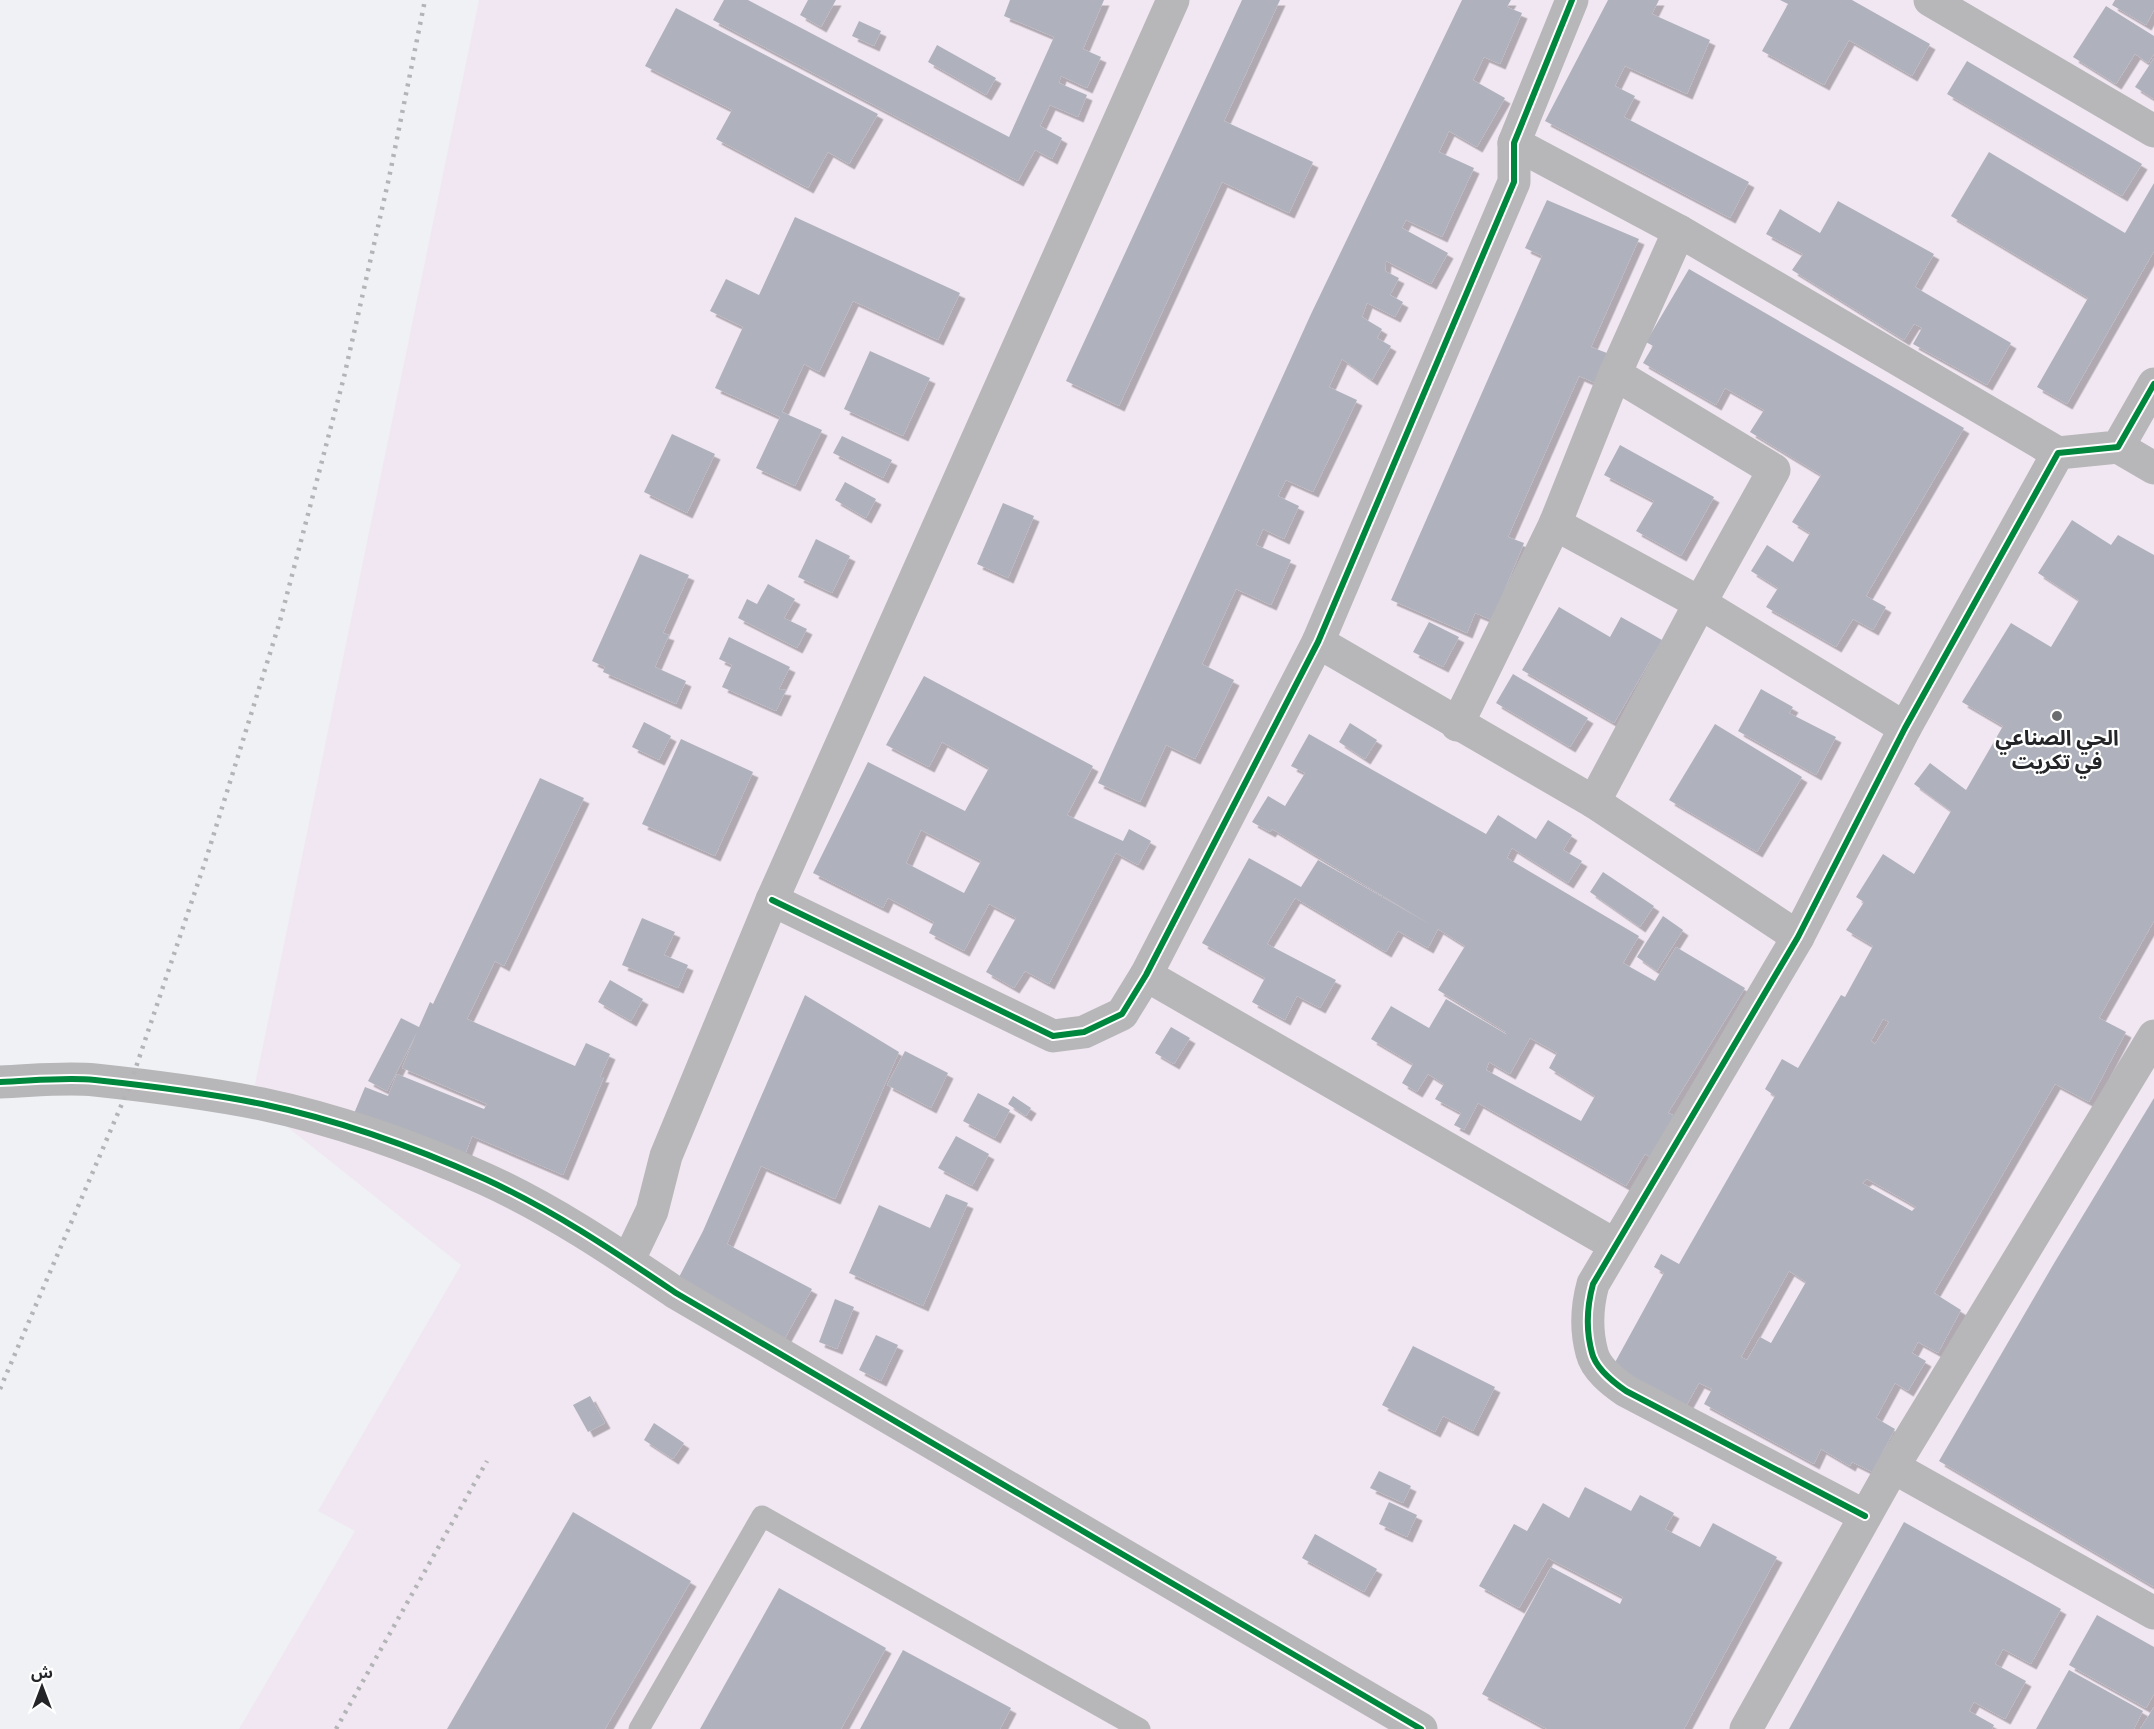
<svg xmlns="http://www.w3.org/2000/svg" width="2154" height="1729" viewBox="0 0 2154 1729" font-family="'Titillium Web','Noto Sans Arabic',sans-serif">
	<style>
		.industrial { fill: #f1e7f2 }
		.building { fill: #afb2bc; fill-rule: evenodd; filter: url(#shadow) }
		.lines { fill: none; stroke-linecap: round; stroke-linejoin: round }
		.lane { stroke: #b7b6b8; stroke-width: 21 }
		.street { stroke: #b7b6b8; stroke-width: 33 }
		.rail { stroke: #b3b4b5; stroke-width: 4.5; stroke-dasharray: 3 6; stroke-linecap: butt }
		.cycleway-casing { stroke: #fff; stroke-width: 10 }
		.cycleway { stroke: #00873e; stroke-width: 6 }
		.poi-dot { fill: #6b6c70; stroke: #fff; stroke-width: 2 }
		.labels { text-anchor: middle; stroke-width: 4.5; stroke-linejoin: round; paint-order: stroke }
		.poi-label { font-size: 21px; font-weight: bold; fill: #242528; stroke: #fff }
	</style>
	<defs>
		<filter id="shadow"><feDropShadow dx="5.5" dy="5.5" stdDeviation="0" flood-color="#0004"/></filter>
	</defs>
	<rect width="100%" height="100%" fill="#eff1f5"/>
	<!-- industrial -->
	<polygon class="industrial" points="479,0 2154,0 2154,1729 239,1729 355,1531 318,1511 461,1265 252,1099"/>
	<!-- building -->
	<g class="building">
		<polygon points="724,0 748,0 1009,137 1054,37 1004,16 1010,0 1104,0 1083,49 1101,57 1087,88 1061,76 1059,83 1087,95 1078,117 1050,105 1040,126 1062,138 1052,159 1035,150 1018,181 713,20"/>
		<polygon points="808,0 836,0 821,27 800,15"/>
		<polygon points="1242,0 1280,0 1224,121 1313,162 1289,213 1222,182 1119,406 1066,381"/>
		<polygon points="1462,0 1511,0 1507,7 1522,13 1500,64 1484,57 1473,80 1505,98 1477,147 1449,131 1439,152 1474,168 1442,237 1406,220 1402,228 1448,253 1431,284 1386,261 1385,271 1399,278 1390,295 1403,302 1395,317 1367,303 1362,317 1382,329 1377,338 1391,346 1372,380 1342,359 1329,387 1357,400 1313,492 1286,480 1278,496 1299,506 1284,539 1263,529 1256,545 1291,560 1271,605 1236,589 1202,664 1234,680 1195,759 1166,745 1140,802 1098,783 1311,314"/>
		<polygon points="1608,0 1659,0 1652,14 1710,40 1687,94 1625,66 1615,86 1635,96 1624,117 1749,182 1730,218 1545,121"/>
		<polygon points="1780,0 1852,0 1930,44 1912,76 1849,40 1824,85 1762,51 1788,4"/>
		<polygon points="2115,0 2154,0 2154,10 2146,25 2112,5"/>
		<polygon points="2106,6 2154,36 2154,54 2148,63 2135,54 2116,84 2073,57"/>
		<polygon points="676,8 878,114 849,164 828,152 808,188 716,139 732,110 645,66"/>
		<polygon points="859,21 881,31 874,46 852,36"/>
		<polygon points="937,45 996,78 986,95 928,62"/>
		<polygon points="2154,58 2154,99 2135,87"/>
		<polygon points="1967,61 2142,164 2122,196 1947,94"/>
		<polygon points="1989,152 2125,233 2154,183 2154,251 2067,404 2037,387 2088,298 1951,216"/>
		<polygon points="1547,200 1639,239 1591,347 1607,353 1595,383 1579,376 1508,537 1524,543 1492,620 1475,613 1467,633 1391,600 1542,256 1525,248"/>
		<polygon points="1838,201 1934,254 1915,287 2011,343 1987,385 1913,344 1922,328 1914,324 1904,340 1792,270 1803,254 1766,234 1780,209 1820,233"/>
		<polygon points="795,217 960,293 938,340 853,301 819,372 804,364 782,412 822,430 795,486 756,468 780,417 715,388 743,327 710,311 726,279 759,295"/>
		<polygon points="1689,269 1964,428 1866,596 1886,607 1873,630 1853,619 1836,647 1766,607 1778,588 1751,571 1767,545 1793,562 1810,533 1792,522 1821,475 1750,432 1764,410 1725,388 1716,405 1643,363 1653,346 1646,342"/>
		<polygon points="870,351 930,378 903,436 844,409"/>
		<polygon points="672,434 715,454 687,513 644,492"/>
		<polygon points="842,436 892,460 883,478 833,453"/>
		<polygon points="1620,445 1714,497 1681,556 1636,531 1654,501 1604,475"/>
		<polygon points="845,482 876,499 866,518 835,500"/>
		<polygon points="1003,503 1034,516 1008,578 977,564"/>
		<path d="M2072 520 2111 545 2118 535 2154 555V921L2099 1018 2126 1032 2089 1102 2055 1084 1934 1293 1961 1310 1938 1353 1918 1342 1912 1353 1926 1361 1908 1391 1895 1383 1876 1418 1895 1429 1872 1472 1852 1462 1850 1466 1821 1449 1814 1464 1704 1404 1712 1389 1699 1383 1685 1408 1613 1366 1664 1273 1654 1267 1661 1254 1679 1264 1775 1096 1765 1089 1782 1059 1798 1068 1841 995 1845 997 1873 946 1846 930 1864 902 1856 897 1883 854 1914 874 1951 811 1914 784 1930 763 1966 790 2003 726 1962 702 2011 623 2051 647 2079 600 2038 573ZM1883 1019 1889 1022 1875 1044 1871 1041ZM1867 1179 1901 1198 1916 1207 1912 1211 1862 1183ZM1789 1271 1806 1282 1771 1343 1760 1337 1747 1360 1741 1357Z"/>
		<polygon points="816,539 850,556 832,593 798,577"/>
		<polygon points="640,554 689,575 663,633 669,635 655,667 686,681 676,704 603,672 605,667 592,661"/>
		<polygon points="768,584 795,599 784,618 807,629 797,648 738,618 747,599 757,604"/>
		<polygon points="1559,607 1610,637 1621,617 1662,640 1614,723 1522,670"/>
		<polygon points="1429,622 1459,637 1443,667 1413,652"/>
		<polygon points="729,637 790,667 779,689 786,690 776,711 722,687 732,665 719,659"/>
		<polygon points="1513,674 1588,718 1570,747 1496,703"/>
		<path d="M924 676 1093 766 1067 815 1123 841 1129 829 1151 841 1138 865 1116 853 1049 984 1025 971 1014 988 986 972 1016 918 989 904 964 951 929 933 934 922 888 898 883 908 813 873 868 762 965 811 989 768 942 742 929 767 886 745ZM921 830 981 861 964 893 906 863Z"/>
		<polygon points="1761,689 1793,707 1789,713 1836,737 1816,775 1738,731"/>
		<polygon points="644,722 671,736 659,760 632,747"/>
		<polygon points="1350,723 1377,740 1365,759 1339,742"/>
		<polygon points="1715,724 1802,777 1757,852 1669,800"/>
		<path d="M1309 734 1486 834 1498 815 1536 839 1548 820 1572 835 1563 850 1582 861 1568 883 1512 848 1507 858 1639 936 1623 963 1655 981 1676 947 1745 988 1668 1113 1678 1117 1656 1160 1645 1154 1626 1186 1478 1103 1464 1130 1454 1125 1461 1113 1435 1099 1444 1084 1428 1074 1417 1092 1402 1083 1413 1064 1371 1039 1391 1006 1429 1028 1446 999 1506 1034V1032L1438 990 1465 946 1438 929 1428 948 1398 931 1386 952 1295 898 1267 944 1336 980 1320 1008 1297 996 1285 1020 1252 1002 1265 978 1202 943 1249 858 1301 887 1318 860 1431 925 1272 829 1270 832 1252 822 1268 796 1285 806 1305 773 1291 766ZM1530 1038 1557 1053 1549 1068 1595 1096 1581 1121 1486 1070 1489 1062 1510 1074Z"/>
		<polygon points="681,739 753,772 715,856 642,824"/>
		<polygon points="540,778 584,798 504,966 495,961 467,1019 575,1066 586,1043 610,1054 600,1077 604,1077 563,1175 472,1136 463,1160 353,1116 365,1087 388,1096 397,1074 484,1109 487,1104 402,1068 417,1032 387,1091 368,1081 401,1018 419,1027 430,1002 433,1004"/>
		<polygon points="1603,872 1654,906 1640,927 1590,892"/>
		<polygon points="1663,916 1683,930 1657,971 1637,957"/>
		<polygon points="642,918 675,932 664,955 688,965 678,988 622,965"/>
		<polygon points="610,980 643,999 631,1021 598,1002"/>
		<polygon points="805,995 899,1052 835,1199 761,1166 727,1244 812,1289 784,1340 676,1283 703,1231"/>
		<polygon points="1171,1027 1190,1038 1174,1064 1155,1053"/>
		<polygon points="905,1051 948,1073 931,1108 887,1085"/>
		<polygon points="978,1093 1010,1110 995,1138 963,1121"/>
		<polygon points="1013,1096 1031,1108 1026,1116 1008,1104"/>
		<polygon points="2154,1098 2154,1587 1939,1461 2053,1265"/>
		<polygon points="956,1136 989,1154 972,1186 938,1168"/>
		<polygon points="946,1194 968,1203 923,1306 849,1273 879,1205 930,1228"/>
		<polygon points="835,1299 854,1307 837,1349 819,1342"/>
		<polygon points="876,1335 898,1345 881,1381 859,1370"/>
		<polygon points="1413,1346 1495,1387 1473,1431 1443,1416 1435,1432 1382,1405"/>
		<polygon points="590,1396 605,1423 588,1432 573,1405"/>
		<polygon points="654,1423 684,1443 673,1459 644,1440"/>
		<polygon points="1379,1471 1411,1486 1403,1503 1370,1488"/>
		<polygon points="1585,1487 1631,1511 1640,1495 1674,1513 1665,1529 1700,1547 1713,1523 1777,1557 1684,1729 1547,1729 1482,1694 1551,1567 1620,1604 1623,1597 1548,1558 1519,1608 1479,1586 1514,1524 1527,1531 1543,1503 1569,1518"/>
		<polygon points="1389,1502 1417,1515 1407,1537 1379,1524"/>
		<polygon points="573,1512 691,1581 605,1729 447,1729"/>
		<polygon points="1904,1522 2061,1609 2031,1664 2003,1649 1995,1664 2026,1681 2005,1719 1974,1702 1969,1711 1994,1725 1992,1729 1789,1729"/>
		<polygon points="1315,1534 1377,1569 1364,1592 1302,1558"/>
		<polygon points="779,1588 886,1648 841,1729 700,1729"/>
		<polygon points="2097,1615 2154,1647 2154,1694 2146,1708 2069,1665"/>
		<polygon points="903,1650 1011,1708 1000,1729 860,1729"/>
		<polygon points="2069,1670 2143,1711 2134,1729 2036,1729"/>
		<polygon points="2154,1707 2154,1729 2140,1729"/>
	</g>
	<g class="lines">
		<!-- lane -->
		<polyline class="lane" points="639,1729 762,1516 1140,1729"/>
		<!-- street -->
		<g class="street">
			<polyline points="1930,0 2154,131"/>
			<polyline points="1514,143 1679,231 2058,453"/>
			<polyline points="2118,447 2154,468"/>
			<polyline points="1555,524 1700,603 1905,728"/>
			<polyline points="1318,642 1594,802 1798,937"/>
			<polyline points="1457,725 1555,524 1615,374 1679,231"/>
			<polyline points="1594,802 1700,603 1774,470 1615,374"/>
			<polyline points="772,900 1053,1036 1084,1032 1122,1014 1146,975 1318,642 1514,182 1514,143 1572,0"/>
			<polyline points="1146,975 1615,1245"/>
			<path d="M0 1082C31 1081 64 1077 95 1080 151 1086 207 1093 262 1104 338 1120 414 1147 485 1179 553 1210 615 1252 676 1293L1421 1729"/>
			<polyline points="628,1261 652,1211 666,1156 772,900 1173,0"/>
			<polyline points="1893,1467 2154,1613"/>
			<path d="M1865 1516 1626 1391C1613 1382 1596 1369 1592 1353 1586 1331 1587 1306 1593 1284L1798 937 1905 728 2058 453 2118 447 2154 384"/>
			<polyline points="1746,1729 1893,1467 2154,1036"/>
		</g>
		<!-- rail -->
		<g class="rail">
			<polyline points="0,1389 130,1085 207,856 280,621 344,377 389,178 425,0"/>
			<polyline points="336,1729 487,1461"/>
		</g>
		<!-- cycleway casing -->
		<g class="cycleway-casing">
			<g id="cycleway">
				<polyline points="772,900 1053,1036 1084,1032 1122,1014 1146,975 1318,642 1514,182 1514,143 1572,0"/>
				<path d="M0 1082C31 1081 64 1077 95 1080 151 1086 207 1093 262 1104 338 1120 414 1147 485 1179 553 1210 615 1252 676 1293L1421 1729"/>
				<path d="M1865 1516 1626 1391C1613 1382 1596 1369 1592 1353 1586 1331 1587 1306 1593 1284L1798 937 1905 728 2058 453 2118 447 2154 384"/>
			</g>
		</g>
		<!-- cycleway -->
		<use href="#cycleway" class="cycleway"/>
	</g>
	<!-- markers -->
	<circle class="poi-dot" cx="2057" cy="716" r="6"/>
	<g class="labels">
		<!-- poi labels -->
		<g class="poi-label">
			<text x="2057" y="745">الحي الصناعي<tspan x="2057" dy="24">في تكريت</tspan></text>
		</g>
	</g>
	<!-- north arrow -->
	<g transform="translate(42 1687)" stroke="#ffffff" stroke-width="4.5" paint-order="stroke">
	<path d="M0-4.5L10 22L0 15L-10 22Z" fill="#242528"/>
	<text y="-9" font-size="16" font-weight="bold" text-anchor="middle" fill="#242528">ش</text>
	</g>
</svg>
